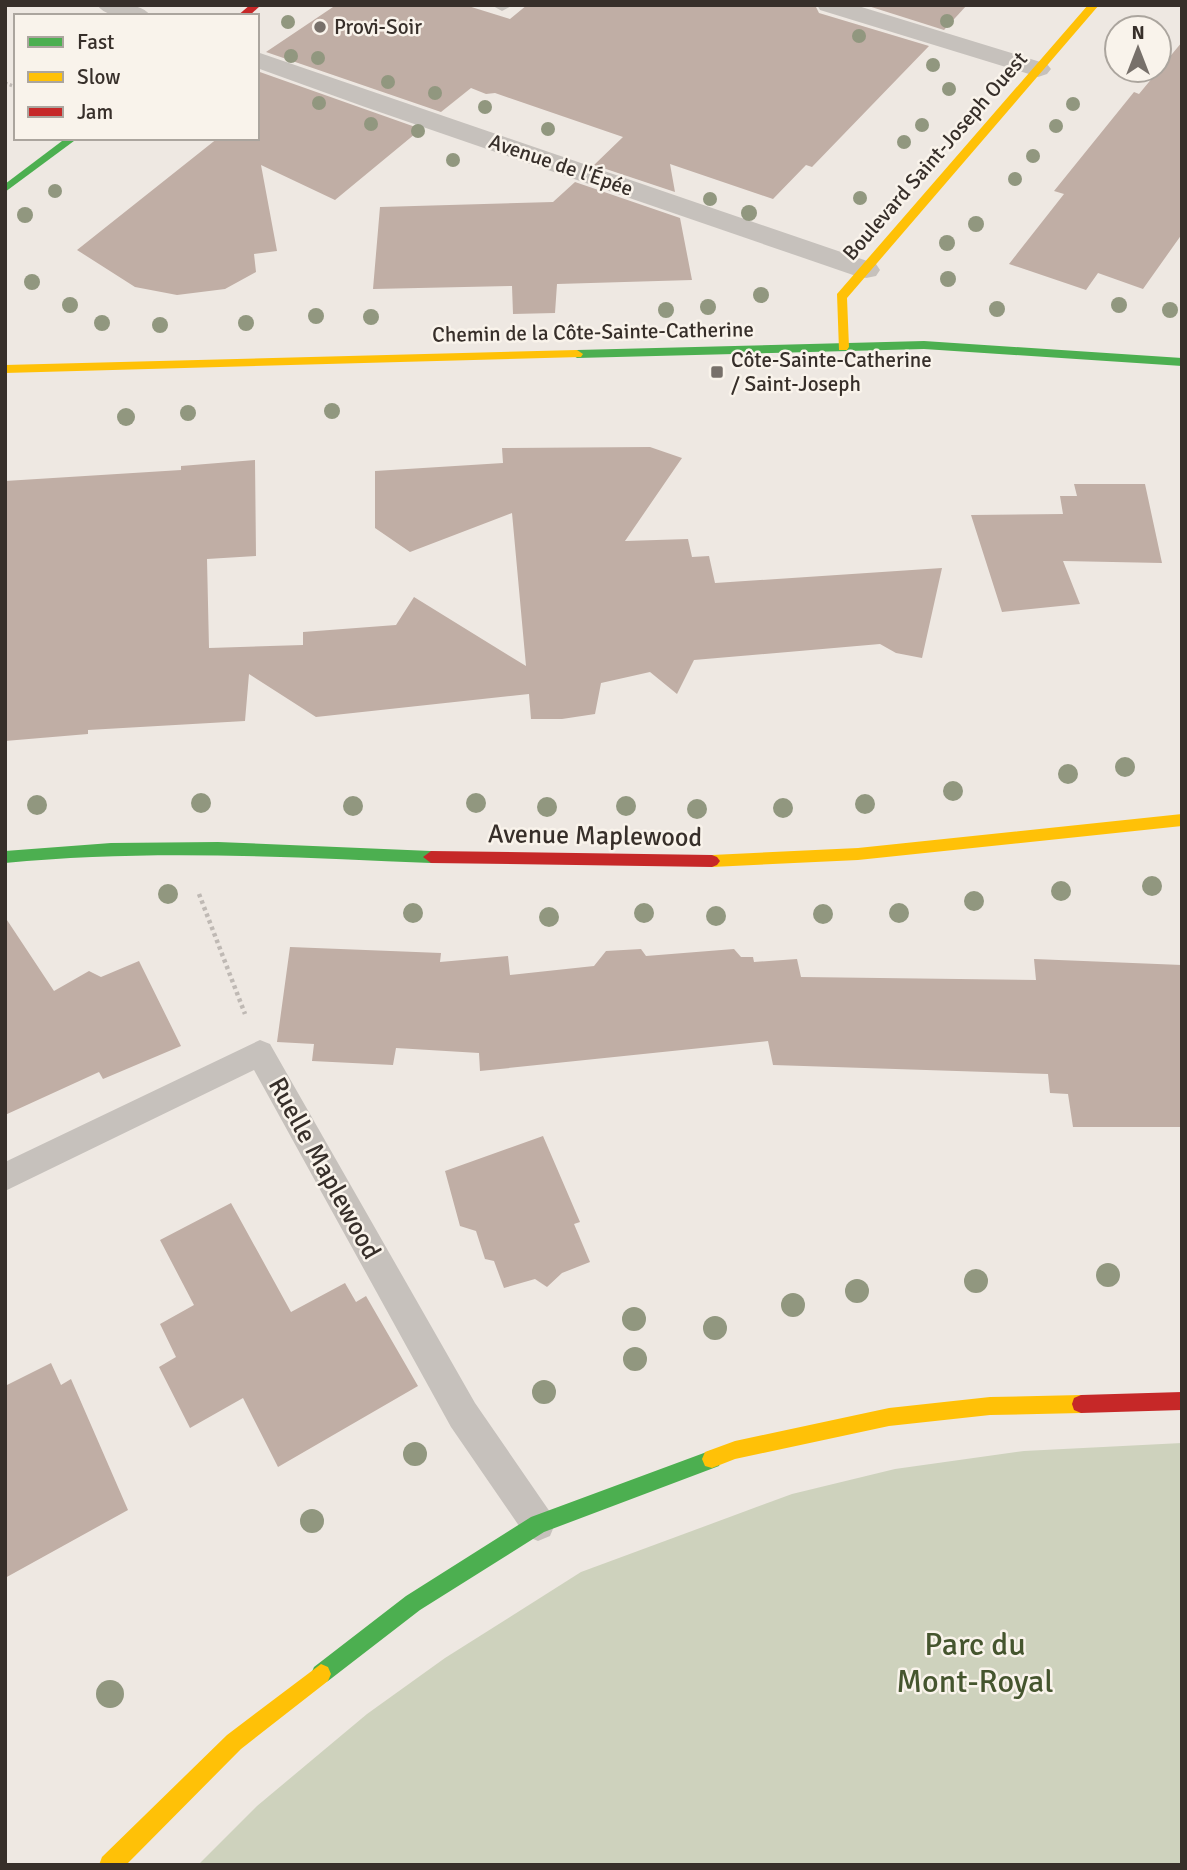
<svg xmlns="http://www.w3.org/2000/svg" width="1187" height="1870" viewBox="0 0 1187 1870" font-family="Signika,sans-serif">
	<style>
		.green { fill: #ced2bd }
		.building { fill: #c0aea5 }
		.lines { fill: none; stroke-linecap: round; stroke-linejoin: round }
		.path-far1 { stroke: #bfb9b4; stroke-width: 3.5; stroke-dasharray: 2.5 2.5; stroke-linecap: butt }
		.path { stroke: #bfb9b4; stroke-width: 4.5; stroke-dasharray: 3.5 3.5; stroke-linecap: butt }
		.lane { fill: #c6c1bc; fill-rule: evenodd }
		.street { fill: #c6c1bc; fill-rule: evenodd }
		.fast { fill: #4caf50; fill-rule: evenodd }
		.slow { fill: #ffc107; fill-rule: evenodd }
		.jam { fill: #c62828; fill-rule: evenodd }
		.tree { fill: #91977f }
		.poi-dot { fill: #77706a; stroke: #f9f3eb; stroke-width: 2.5 }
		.labels { text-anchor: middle; stroke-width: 5; stroke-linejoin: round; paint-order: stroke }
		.far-poi-label { font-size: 21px; fill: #372f2a; stroke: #f9f3eb; text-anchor: start }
		.far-street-label { font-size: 21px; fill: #372f2a; stroke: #f9f3eb }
		.street-label { font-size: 26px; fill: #372f2a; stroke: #f9f3eb }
		.near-park-label { font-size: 32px; fill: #45552e; stroke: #f9f3eb }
	</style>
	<rect width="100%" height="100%" fill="#eee8e2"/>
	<!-- green -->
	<polygon class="green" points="1182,1443 1182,1865 198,1865 257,1806 367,1714 445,1658 581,1572 792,1494 895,1469 1024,1451"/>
	<!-- building -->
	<g class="building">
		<polygon points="336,5 465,5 510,19 527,5 815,5 819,13 929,46 812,167 806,165 773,199 670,164 675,192 594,165 623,137 495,93 486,94 471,88 441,112 266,52"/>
		<polygon points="865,5 967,5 944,30"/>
		<polygon points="1182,42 1182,234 1143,289 1098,273 1086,290 1009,264 1064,194 1054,191 1134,92 1139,94"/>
		<polygon points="257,71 421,129 335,200 261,165 277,251 254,254 256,272 225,289 177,295 135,287 77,250 218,138 257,138 257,142"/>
		<polygon points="575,182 680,218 692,280 557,284 555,313 513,314 512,286 373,289 380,207 553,202"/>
		<polygon points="650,447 682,458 625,541 688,539 692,557 709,556 715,583 942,568 922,658 896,653 880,644 694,660 677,694 650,672 601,683 595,714 562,719 531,719 529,694 316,717 249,674 245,721 88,730 88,734 5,741 5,481 181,470 181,466 255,460 256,556 207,559 209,648 303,645 303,632 396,625 414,597 526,666 512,513 410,552 375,528 375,471 503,463 502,448"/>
		<polygon points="1074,484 1145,484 1162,563 1063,561 1080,604 1002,612 971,515 1063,514 1060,496 1077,496"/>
		<polygon points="5,917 54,991 89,971 101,977 139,961 181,1046 103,1079 99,1072 5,1115"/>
		<polygon points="290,947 441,953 440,962 508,956 510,975 594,966 606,951 641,949 646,956 734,949 741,957 753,957 754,962 797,959 801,977 1036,980 1034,959 1182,965 1182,1127 1073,1127 1068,1094 1050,1093 1048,1074 773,1065 768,1041 480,1071 479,1053 396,1048 393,1065 312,1061 314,1044 277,1042"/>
		<polygon points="543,1136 580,1222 574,1224 590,1262 562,1273 547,1287 535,1279 504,1288 494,1261 485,1259 476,1231 460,1226 445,1171"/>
		<polygon points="231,1203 291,1312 345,1283 356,1302 366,1296 418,1386 278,1467 243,1398 190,1428 159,1367 176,1357 160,1324 194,1305 160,1240"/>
		<polygon points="51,1363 61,1385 71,1379 128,1510 5,1578 5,1386"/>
	</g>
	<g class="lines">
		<!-- path-far1 -->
		<polyline class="path-far1" points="5,83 16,87"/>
		<!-- path -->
		<polyline class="path" points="199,894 245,1014"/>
		<!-- lane -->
		<g class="lane">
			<polygon points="513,5 502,11 493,6 494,5"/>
			<polygon points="260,1040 270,1044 475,1403 550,1512 555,1524 550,1536 538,1541 526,1536 451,1427 254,1070 5,1191 5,1162"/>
		</g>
		<!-- street -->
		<g class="street">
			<path d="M97 5C114 5 140 1 151 16 134 16 108 20 97 5Z"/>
			<polygon points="817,5 855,5 1047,64 1051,69 1047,74 1038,77 1029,74 820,10"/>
			<polygon points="257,52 876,264 880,270 876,276 866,278 856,276 365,107 257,68"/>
		</g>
		<!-- fast -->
		<g class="fast">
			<polygon points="66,138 78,138 5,192 5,184"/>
			<polygon points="924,341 1182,358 1182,366 924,349 577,358 571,354 577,350"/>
			<path d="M218 842 431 851 439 857 431 863C289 857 147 849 5 863V851L111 843Z"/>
			<polygon points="712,1450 719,1452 722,1459 719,1466 544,1532 420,1610 328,1681 321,1684 314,1681 311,1674 314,1667 406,1596 531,1517"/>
		</g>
		<!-- slow -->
		<g class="slow">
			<polygon points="1088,5 1099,5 847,298 849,347 847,350 839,350 837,294"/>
			<polygon points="577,350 583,354 581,357 5,373 5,365"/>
			<polygon points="1182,814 1182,826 858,860 712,867 707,865 704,861 707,857 712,855 858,848"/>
			<polygon points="1081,1395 1088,1398 1090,1404 1088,1410 1081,1413 990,1415 889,1426 735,1459 712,1468 705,1466 702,1459 705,1452 735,1441 889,1408 990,1397"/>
			<polygon points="321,1664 328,1667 331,1674 328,1681 241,1749 126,1865 99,1865 102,1857 227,1735"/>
		</g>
		<!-- jam -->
		<g class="jam">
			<polygon points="250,5 261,5 249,16 237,16"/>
			<polygon points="431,851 712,855 717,857 720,861 717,865 712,867 431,863 423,857"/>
			<polygon points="1182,1392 1182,1410 1081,1413 1074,1410 1072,1404 1074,1398 1081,1395"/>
		</g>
	</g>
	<!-- trees -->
	<g class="tree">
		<circle cx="947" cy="21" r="7"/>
		<circle cx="288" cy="22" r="7"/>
		<circle cx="859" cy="36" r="7"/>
		<circle cx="291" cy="56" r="7"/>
		<circle cx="318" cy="58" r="7"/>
		<circle cx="933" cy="65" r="7"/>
		<circle cx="388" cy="82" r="7"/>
		<circle cx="949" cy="89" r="7"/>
		<circle cx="435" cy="93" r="7"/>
		<circle cx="319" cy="103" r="7"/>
		<circle cx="1073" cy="104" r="7"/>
		<circle cx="485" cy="107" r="7"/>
		<circle cx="371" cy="124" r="7"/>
		<circle cx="922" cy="125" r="7"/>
		<circle cx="1056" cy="126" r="7"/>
		<circle cx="548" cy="129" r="7"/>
		<circle cx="418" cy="131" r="7"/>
		<circle cx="904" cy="142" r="7"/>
		<circle cx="1033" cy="156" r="7"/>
		<circle cx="453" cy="160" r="7"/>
		<circle cx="1015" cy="179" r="7"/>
		<circle cx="55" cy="191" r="7"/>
		<circle cx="860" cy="198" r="7"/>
		<circle cx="710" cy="199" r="7"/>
		<circle cx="749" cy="213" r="8"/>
		<circle cx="25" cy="215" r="8"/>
		<circle cx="976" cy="224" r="8"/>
		<circle cx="947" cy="243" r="8"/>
		<circle cx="948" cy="279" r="8"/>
		<circle cx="32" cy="282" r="8"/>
		<circle cx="761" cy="295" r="8"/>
		<circle cx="70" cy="305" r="8"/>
		<circle cx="1119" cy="305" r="8"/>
		<circle cx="708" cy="307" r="8"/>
		<circle cx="997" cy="309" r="8"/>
		<circle cx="666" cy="310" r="8"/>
		<circle cx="1170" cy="310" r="8"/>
		<circle cx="316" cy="316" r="8"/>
		<circle cx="371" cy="317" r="8"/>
		<circle cx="102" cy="323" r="8"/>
		<circle cx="246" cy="323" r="8"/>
		<circle cx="160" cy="325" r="8"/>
		<circle cx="332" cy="411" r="8"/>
		<circle cx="188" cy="413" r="8"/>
		<circle cx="126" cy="417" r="9"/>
		<circle cx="1125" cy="767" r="10"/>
		<circle cx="1068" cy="774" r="10"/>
		<circle cx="953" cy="791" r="10"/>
		<circle cx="201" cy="803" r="10"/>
		<circle cx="476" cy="803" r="10"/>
		<circle cx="865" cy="804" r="10"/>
		<circle cx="37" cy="805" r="10"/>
		<circle cx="353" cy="806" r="10"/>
		<circle cx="626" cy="806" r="10"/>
		<circle cx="547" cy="807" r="10"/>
		<circle cx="783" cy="808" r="10"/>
		<circle cx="697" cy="809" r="10"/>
		<circle cx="1152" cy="886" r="10"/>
		<circle cx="1061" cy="891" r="10"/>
		<circle cx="168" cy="894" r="10"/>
		<circle cx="974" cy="901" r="10"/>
		<circle cx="413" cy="913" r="10"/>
		<circle cx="644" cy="913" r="10"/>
		<circle cx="899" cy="913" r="10"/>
		<circle cx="823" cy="914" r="10"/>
		<circle cx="716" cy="916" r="10"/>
		<circle cx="549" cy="917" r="10"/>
		<circle cx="1108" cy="1275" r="12"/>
		<circle cx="976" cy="1281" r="12"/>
		<circle cx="857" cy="1291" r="12"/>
		<circle cx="793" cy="1305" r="12"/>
		<circle cx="634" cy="1319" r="12"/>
		<circle cx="715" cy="1328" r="12"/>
		<circle cx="635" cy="1359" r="12"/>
		<circle cx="544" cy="1392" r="12"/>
		<circle cx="415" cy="1454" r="12"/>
		<circle cx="312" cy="1521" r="12"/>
		<circle cx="110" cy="1694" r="14"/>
	</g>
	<!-- markers -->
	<g class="poi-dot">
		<circle cx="320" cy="27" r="7"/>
		<rect x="710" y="365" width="14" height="14" rx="3.5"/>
	</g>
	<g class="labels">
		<!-- far-poi labels -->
		<g class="far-poi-label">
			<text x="334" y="34">Provi-Soir</text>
			<text x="731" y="367">Côte-Sainte-Catherine<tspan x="731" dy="24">/ Saint-Joseph</tspan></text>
		</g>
		<!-- far-street labels -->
		<g class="far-street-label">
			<text transform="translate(935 156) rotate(-49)" y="7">Boulevard Saint-Joseph Ouest</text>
			<text transform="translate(561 165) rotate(19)" y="7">Avenue de l'Épée</text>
			<text transform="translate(593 332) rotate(-1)" y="7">Chemin de la Côte-Sainte-Catherine</text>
		</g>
		<!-- street labels -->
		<g class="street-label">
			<text transform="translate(595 835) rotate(1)" y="9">Avenue Maplewood</text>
			<text transform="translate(325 1168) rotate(61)" y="9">Ruelle Maplewood</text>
		</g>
		<!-- near-park labels -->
		<g class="near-park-label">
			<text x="975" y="1655">Parc du<tspan x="975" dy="37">Mont-Royal</tspan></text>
		</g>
	</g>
	<!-- border -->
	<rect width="1187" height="1870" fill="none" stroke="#372f2a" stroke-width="14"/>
	<!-- legend -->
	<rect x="14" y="14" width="245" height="126" fill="#f9f3eb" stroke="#aba59e" stroke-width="2"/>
	<rect x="28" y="37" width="35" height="10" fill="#4caf50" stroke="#aba59e" stroke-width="2"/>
	<text x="77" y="49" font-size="21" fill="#372f2a">Fast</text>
	<rect x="28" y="72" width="35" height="10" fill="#ffc107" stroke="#aba59e" stroke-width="2"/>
	<text x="77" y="84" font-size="21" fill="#372f2a">Slow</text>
	<rect x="28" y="107" width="35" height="10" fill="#c62828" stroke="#aba59e" stroke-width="2"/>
	<text x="77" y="119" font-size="21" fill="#372f2a">Jam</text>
	<!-- north arrow -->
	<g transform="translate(1138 49)"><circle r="33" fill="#f9f3eb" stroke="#aba59e" stroke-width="2"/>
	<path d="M0-5L12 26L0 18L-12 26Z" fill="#77706a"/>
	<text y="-10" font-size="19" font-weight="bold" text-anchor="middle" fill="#372f2a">N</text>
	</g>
</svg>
